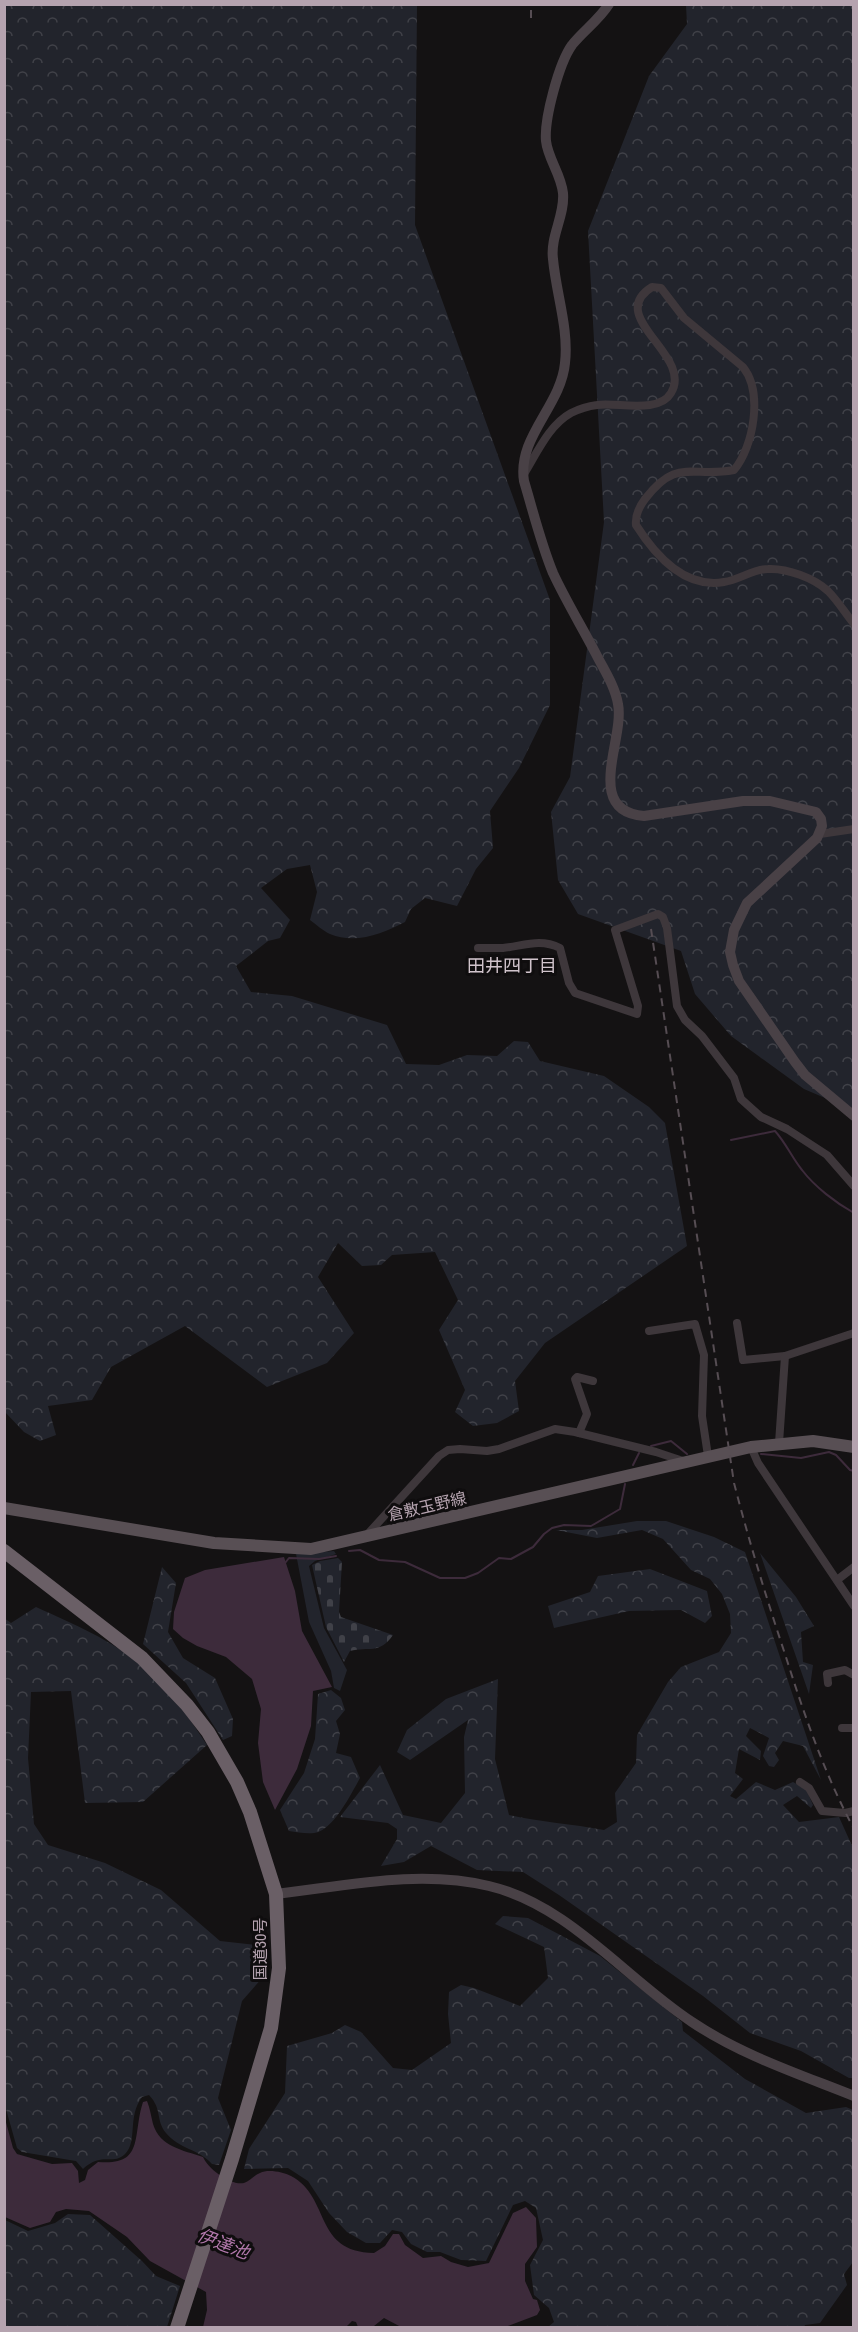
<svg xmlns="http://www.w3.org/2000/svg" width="858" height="2332" viewBox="0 0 858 2332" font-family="'Archivo Narrow','Noto Sans JP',sans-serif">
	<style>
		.grass { fill: #22242c }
		.forest { fill: url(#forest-crowns) }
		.cemetery { fill: url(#cemetery-stones) }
		.water { fill: #3d2b3b }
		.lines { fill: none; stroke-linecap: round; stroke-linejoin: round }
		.stream { stroke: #3d2b3b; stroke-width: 2 }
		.street { stroke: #3e373b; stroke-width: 8 }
		.secondary { stroke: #494146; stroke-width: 10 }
		.primary { stroke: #584f54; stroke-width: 12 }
		.highway { stroke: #6a5f66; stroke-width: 14 }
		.rail { stroke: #564d53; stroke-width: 2; stroke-dasharray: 8 6; stroke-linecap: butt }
		.labels { text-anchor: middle; stroke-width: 6; stroke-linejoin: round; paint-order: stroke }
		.street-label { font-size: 16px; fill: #b5a3af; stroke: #0f0d0e }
		.neighbourhood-label { font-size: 18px; fill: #d1c4cc; stroke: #0f0d0e }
		.water-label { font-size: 18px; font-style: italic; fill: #b178ab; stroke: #0f0d0e }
	</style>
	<defs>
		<pattern id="forest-crowns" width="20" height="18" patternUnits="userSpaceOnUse" patternTransform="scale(1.5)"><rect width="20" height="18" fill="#22242c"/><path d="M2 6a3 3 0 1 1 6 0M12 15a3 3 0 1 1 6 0" fill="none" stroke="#404148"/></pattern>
		<pattern id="cemetery-stones" width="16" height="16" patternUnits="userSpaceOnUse" patternTransform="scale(1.5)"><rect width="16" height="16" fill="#22242c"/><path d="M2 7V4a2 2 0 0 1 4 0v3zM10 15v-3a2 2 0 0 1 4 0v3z" fill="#404148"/></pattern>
	</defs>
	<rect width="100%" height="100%" fill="#141213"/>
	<!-- grass -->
	<polygon class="grass" points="334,1551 336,1554 315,1561 309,1566 324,1628 347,1670 340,1691 334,1688 331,1671 309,1622 296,1554"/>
	<!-- forest -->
	<g class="forest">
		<path d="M5 4 417 5 415 225 550 600V705L519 768 490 811 493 848 476 869 457 906 425 898 411 909 405 922C383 933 356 945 330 934 323 931 316 924 310 920L317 892 310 865 287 869 261 888 290 920 280 938 268 941 236 966 251 992 292 996 387 1025 406 1064 439 1065 467 1055 497 1056 514 1041 528 1042 540 1061 604 1076 649 1107 665 1123 687 1246 545 1343 515 1381 519 1411 497 1423 473 1426 455 1412 465 1390 439 1330 458 1300 435 1252 392 1255 381 1265 362 1266 338 1243 318 1277 354 1333 327 1363 267 1387 185 1326 111 1367 92 1400 48 1406 56 1435 40 1441 24 1432 5 1412Z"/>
		<polygon points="686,5 853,5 853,1110 804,1089 731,1036 695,994 681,951 578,914 558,880 551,812 570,777 604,522 588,231 649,76 687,24"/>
		<path d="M637 1521H666L714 1537 745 1552 821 1780 803 1746 783 1741 775 1753 779 1760 774 1767 769 1766 763 1756 769 1738 750 1728 746 1736 761 1751 760 1760 739 1749 735 1773 743 1779 730 1796 736 1799 756 1782 775 1790 793 1782 806 1789 813 1805 811 1808 797 1796 783 1805 799 1822 839 1817 853 1848V2078H849L801 2051 750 2033 703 1996 559 1895 523 1872 477 1870 431 1846 404 1862 381 1866 397 1839V1829L388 1823 340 1817 380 1765 403 1815 441 1823 465 1793 464 1737 468 1720 410 1760 397 1752 407 1730 446 1699 498 1679 495 1759 509 1815C541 1822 572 1824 604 1830L617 1822 615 1793 636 1763 637 1735 668 1682 681 1667 719 1652 731 1633 730 1614 722 1594 710 1579 691 1570 663 1539 642 1530 597 1538 556 1530H582Z"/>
		<polygon points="760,1553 796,1597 814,1626 801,1632 803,1662 813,1665 809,1694"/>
		<polygon points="162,1567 176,1583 168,1632 183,1658 215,1678 233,1719 232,1736 223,1740 186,1683 143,1644"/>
		<polygon points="650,1569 707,1591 712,1616 705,1623 681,1610 629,1611 554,1628 548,1606 590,1592 598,1576"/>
		<path d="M36 1607C73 1624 112 1640 144 1667 170 1688 189 1718 207 1745L143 1802 85 1803 71 1691 31 1692 28 1758 34 1824 48 1845 105 1863 161 1890 220 1941 257 1945 269 1970 242 2001 218 2098 231 2130 219 2165 212 2164C199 2149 179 2149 166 2133 155 2119 163 2110 149 2095L142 2097C127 2117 138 2141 125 2154 117 2162 109 2158 99 2160 93 2161 87 2165 83 2169L76 2161 22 2152 17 2148 4 2102V1618L11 1623Z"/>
		<path d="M331 1690 341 1698 345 1710 336 1721 340 1734 336 1753 351 1757 360 1778C351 1794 333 1831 314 1833 306 1834 297 1832 289 1831L280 1810 304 1773 315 1739 318 1694Z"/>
		<polygon points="503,1916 528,1918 600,1956 682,2022 683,2031 745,2079 806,2113 846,2107 853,2110 853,2262 844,2274 847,2285 820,2323 805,2325 804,2327 548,2327 554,2322 549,2308 534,2295 530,2265 543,2240 536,2208 525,2201 513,2205 486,2261 461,2260 440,2252 427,2252 411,2244 402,2232 392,2230 380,2243 366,2243 347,2232 329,2213 308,2181 288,2168 244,2169 249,2149 285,2093 287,2046 332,2033 345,2025 361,2032 393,2068 412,2070 451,2043 448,2014 449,1992 461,1985 474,1988 520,2006 548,1978 544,1947 495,1924"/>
		<polygon points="68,2214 90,2215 142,2261 156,2276 180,2286 167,2327 5,2327 5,2220 28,2231 55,2223"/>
	</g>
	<!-- cemetery -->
	<path class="cemetery" d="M338 1558 342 1562 339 1612 341 1617 393 1635C379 1655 369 1646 350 1651L344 1662 326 1627 312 1565 320 1561Z"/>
	<!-- water -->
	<g class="water">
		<polygon points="284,1557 295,1591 302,1631 332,1687 313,1691 311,1726 297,1769 275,1810 263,1782 258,1743 261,1709 252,1679 226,1657 197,1646 183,1638 173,1629 174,1612 185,1578 205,1570"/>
		<path d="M147 2101C150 2108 151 2116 153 2124 160 2147 183 2150 203 2157 208 2169 231 2186 244 2183 250 2181 254 2175 260 2173 268 2169 283 2172 291 2176 331 2197 313 2252 374 2253L385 2246 393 2234H399L405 2245 423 2258 441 2256 451 2262 468 2267 489 2263 513 2213 526 2207 536 2218 537 2247 525 2264V2281L533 2299 537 2300 540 2310 537 2315 505 2327H401L384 2318 374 2326 358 2327 356 2322 352 2321 347 2326 333 2328 203 2327 207 2310 206 2292 150 2261 127 2237 89 2211 66 2209 56 2212 50 2222 30 2228 5 2217 4 2115 13 2148 17 2154 52 2164 72 2163 78 2171 79 2183 85 2180 88 2170 98 2162C145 2166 132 2136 143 2102Z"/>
	</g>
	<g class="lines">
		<!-- stream -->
		<g class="stream">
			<path d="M731 1140 775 1131C786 1143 792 1158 802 1170 815 1187 836 1203 854 1213"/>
			<polyline points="651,1446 671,1441 687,1454"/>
			<polyline points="761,1454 801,1458 829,1452 836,1455 850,1470 854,1471"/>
			<polyline points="633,1465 639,1453"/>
			<polyline points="349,1551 360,1550 379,1560 405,1562 440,1578 465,1578 478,1573 499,1558 511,1559 533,1547 544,1534 552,1528 564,1525 591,1526 620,1509 625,1484"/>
			<polyline points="285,1563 289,1558 319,1559 336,1556"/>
		</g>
		<!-- street -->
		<g class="street">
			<path d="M524 474C537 453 549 425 571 413 579 409 589 406 597 405 617 402 659 414 671 393 694 355 604 317 652 287L661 288 684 318 743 367C763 392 754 446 734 470 691 478 677 457 645 499 639 507 635 516 636 525 655 555 684 589 724 582 739 580 753 569 768 569 787 568 814 578 828 591 838 601 845 613 854 624"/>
			<polyline points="820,834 854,829"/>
			<path d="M478 948C486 948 494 948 503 948 523 946 540 938 560 948L569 983 575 993 637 1014 638 1006 615 930 658 914 663 917 667 928 677 1006 685 1020 702 1036 734 1078 741 1099 761 1117 787 1129 827 1155 854 1186"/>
			<polyline points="737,1323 743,1360 785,1356"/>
			<polyline points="649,1331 695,1324 704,1355 702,1416 708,1456"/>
			<polyline points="579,1433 587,1414 575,1379 577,1377 593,1381"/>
			<polyline points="779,1443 785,1356 854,1333"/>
			<polyline points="751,1447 758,1463 854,1606"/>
			<polyline points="365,1537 439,1456 448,1450 460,1449 487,1451 499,1449 555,1429 575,1432 656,1452 683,1461"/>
			<polyline points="837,1580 854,1567"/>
			<polyline points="828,1683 827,1674 845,1670 854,1675"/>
			<polyline points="842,1728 854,1728"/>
			<polyline points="800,1782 809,1788 822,1811 845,1813 854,1811"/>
		</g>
		<!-- secondary -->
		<g class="secondary">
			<path d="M609 4C599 20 583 31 572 45 559 63 544 119 546 141 548 159 561 174 563 193 565 216 550 236 553 259 556 293 569 329 565 363 561 406 517 437 524 481 533 511 541 544 553 573 566 601 582 627 596 654 604 670 615 686 618 704 625 739 583 811 644 816L743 801H770L816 812 821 819 822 826 817 838 747 903 734 930 730 952 733 965 739 981 795 1062 805 1075 854 1116"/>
			<path d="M276 1894C345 1886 419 1869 489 1886 569 1905 625 1978 692 2022 741 2055 799 2074 854 2096"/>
		</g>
		<!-- primary -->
		<polyline class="primary" points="4,1508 214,1543 311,1549 751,1447 813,1441 854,1447"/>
		<!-- highway -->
		<polyline class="highway" points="4,1551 142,1658 187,1705 208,1732 237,1782 250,1812 276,1894 279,1968 271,2028 232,2159 177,2328"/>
		<!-- rail -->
		<g class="rail">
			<polyline points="531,18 531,4"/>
			<path d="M651 929 734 1483C749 1541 766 1597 785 1654 804 1714 824 1773 854 1829"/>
		</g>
	</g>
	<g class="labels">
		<!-- street labels -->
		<g class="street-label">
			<text transform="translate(427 1506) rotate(-13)" y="6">倉敷玉野線</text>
			<text transform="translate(260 1949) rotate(-90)" y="6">国道30号</text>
		</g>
		<!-- neighbourhood labels -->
		<g class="neighbourhood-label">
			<text x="512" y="972">田井四丁目</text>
		</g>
		<!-- water labels -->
		<g class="water-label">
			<text transform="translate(223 2244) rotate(21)" y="6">伊達池</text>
		</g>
	</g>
	<!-- border -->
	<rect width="858" height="2332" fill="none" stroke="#b5a3af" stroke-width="12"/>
</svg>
